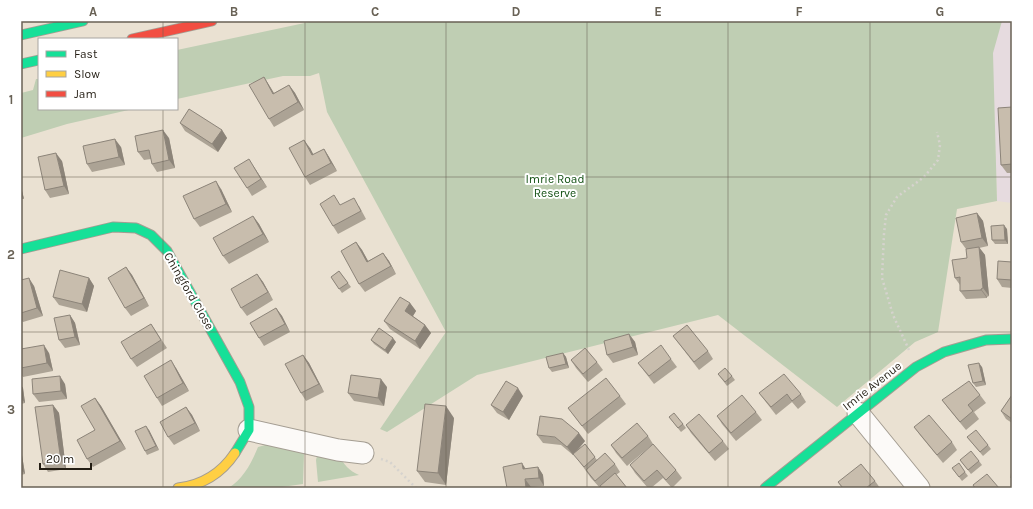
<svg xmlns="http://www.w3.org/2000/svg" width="1033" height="509" viewBox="0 0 1033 509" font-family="Karla,sans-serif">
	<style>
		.education { fill: #e6dbdf }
		.green { fill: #bfceb3 }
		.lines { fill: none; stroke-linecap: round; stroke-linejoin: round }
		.street-casing { stroke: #a49d92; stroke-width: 23 }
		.fast-casing { stroke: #a49d92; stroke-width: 11 }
		.slow-casing { stroke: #a49d92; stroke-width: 11 }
		.jam-casing { stroke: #a49d92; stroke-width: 11 }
		.path { stroke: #d6d3ce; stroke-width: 2.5; stroke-dasharray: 2 3; stroke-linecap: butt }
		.street { stroke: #fcfaf8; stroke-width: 21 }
		.fast { stroke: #16e098; stroke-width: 9 }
		.slow { stroke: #ffcf43; stroke-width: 9 }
		.jam { stroke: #f24e42; stroke-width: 9 }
		.wall { fill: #aca395 }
		.shaded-wall { fill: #8c8479 }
		.building { fill: #c8bdad; stroke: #8c8479 }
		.grid { fill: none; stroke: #696256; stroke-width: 1; stroke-opacity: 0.55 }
		.labels { text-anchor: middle; stroke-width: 4; stroke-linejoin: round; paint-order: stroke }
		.park-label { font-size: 12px; fill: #125013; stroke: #fff }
		.street-label { font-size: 12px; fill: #241e14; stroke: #fff }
		.neatline { fill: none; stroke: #696256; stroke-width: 1.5 }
		.grid-label { font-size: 13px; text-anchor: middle; font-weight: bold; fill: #696256 }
	</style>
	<rect width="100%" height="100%" fill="#eae1d2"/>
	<!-- education -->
	<polygon class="education" points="991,21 1012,21 1012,203 997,201"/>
	<!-- green -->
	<g class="green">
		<polygon points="314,21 1002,21 993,53 997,201 957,209 938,332 915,342 837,407 718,315 477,375 387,432 380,429 446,332 327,112 319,73 310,76 283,76 177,99 177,50"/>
		<polygon points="36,79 39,79 39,109 133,109 67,124 21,138 21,93 33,90"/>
		<path d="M269 444 302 449 304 454 303 484 275 488H228C243 480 252 462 258 447Z"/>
		<path d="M318 452 338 455C344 464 349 471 359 475L318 482 316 460Z"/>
	</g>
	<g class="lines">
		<!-- street casing -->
		<g class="street-casing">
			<g id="street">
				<polyline points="858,413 919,488"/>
				<polyline points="249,430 338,450 363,453"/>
			</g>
		</g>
		<!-- fast casing -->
		<g class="fast-casing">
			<g id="fast">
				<polyline points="21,35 83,21"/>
				<polyline points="21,64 39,60"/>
				<polyline points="21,249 113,227 136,228 151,235 167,251 240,382 249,407 249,430 235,453"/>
				<polyline points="765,488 916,367 944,352 986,340 1012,339"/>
			</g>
		</g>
		<!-- slow casing -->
		<g class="slow-casing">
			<path id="slow" d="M178 488C203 485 221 474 235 453"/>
		</g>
		<!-- jam casing -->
		<g class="jam-casing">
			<polyline id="jam" points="132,39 212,21"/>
		</g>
		<!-- path -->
		<g class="path">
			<polyline points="909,350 893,315 882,278 884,234 886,215 897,197 924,177 938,160 940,145 937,132"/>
			<polyline points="381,459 390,462 416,488"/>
		</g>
		<!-- street -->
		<use href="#street" class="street"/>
		<!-- fast -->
		<use href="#fast" class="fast"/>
		<!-- slow -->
		<use href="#slow" class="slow"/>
		<!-- jam -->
		<use href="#jam" class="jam"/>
	</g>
	<!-- wall -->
	<g class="wall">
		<polygon points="264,77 274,93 289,85 295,93 304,110 274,127 269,119"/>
		<polygon points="1012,107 1012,173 1007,173 1001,165"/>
		<polygon points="180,123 222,130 227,138 218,152 185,131"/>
		<polygon points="169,138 175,168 157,172 152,164 151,159 144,160 138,152"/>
		<polygon points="121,147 125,165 92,172 87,164"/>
		<polygon points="310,148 313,155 324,149 329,157 337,171 310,185 305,177"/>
		<polygon points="62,161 69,194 50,198 45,190"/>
		<polygon points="254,167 267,187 252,196 247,188"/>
		<polygon points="21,187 24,199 21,199"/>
		<polygon points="221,189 232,212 200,227 194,219"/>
		<polygon points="341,205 359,206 366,219 338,234 333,226"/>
		<polygon points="977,213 983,221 988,246 979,248 985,255 989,296 987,297 987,298 966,299 960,291 960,285 955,278 967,258 966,249 961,242"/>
		<polygon points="253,216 259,224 269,242 229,264 223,256"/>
		<polygon points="1007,229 1008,244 995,244 992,240"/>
		<polygon points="356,242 362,250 368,261 383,253 389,261 396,274 365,292 359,284"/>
		<polygon points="1012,262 1012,288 1002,287 997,279"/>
		<polygon points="126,267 132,275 149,306 131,316 125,308"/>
		<polygon points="339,271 351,287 342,293 331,277"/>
		<polygon points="257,274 263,282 273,300 247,316 241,308"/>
		<polygon points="89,278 94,286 87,312 59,305 53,297"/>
		<polygon points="21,280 34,286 43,316 23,322 21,320"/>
		<polygon points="410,303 416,311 413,316 425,325 431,333 420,349 390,329 384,321"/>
		<polygon points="276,308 282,316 290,332 264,346 259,338"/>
		<polygon points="70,315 75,323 80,345 65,348 59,340"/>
		<polygon points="151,324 167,348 137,367 131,359"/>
		<polygon points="629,334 635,342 638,355 613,363 607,355"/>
		<polygon points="673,336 708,351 713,359 699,370"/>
		<polygon points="371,340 396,342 388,354 374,344"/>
		<polygon points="21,349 49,353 53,371 23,377 21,374"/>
		<polygon points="563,353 566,357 569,368 552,372 549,368"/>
		<polygon points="303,355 309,363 324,392 306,401 301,393"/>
		<polygon points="671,359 677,367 654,384 638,363"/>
		<polygon points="571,360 597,362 603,370 588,382 576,368"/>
		<polygon points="982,367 986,385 976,387 973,383"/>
		<polygon points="176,368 189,391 162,406 157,398"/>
		<polygon points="718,374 732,376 735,380 727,386"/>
		<polygon points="65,384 67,399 39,402 33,394"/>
		<polygon points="21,385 23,388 25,403 21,404"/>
		<polygon points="387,387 384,406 354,401 348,393"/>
		<polygon points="759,393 801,394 806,402 798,409 792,402 776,415"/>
		<polygon points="980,395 986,403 974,412 979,419 966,430 948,408 942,400"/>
		<polygon points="1012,395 1012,423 1006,419 1001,411"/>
		<polygon points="523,396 509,420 497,413 491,405"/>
		<polygon points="620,396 626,404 588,434 568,408"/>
		<polygon points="95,398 101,406 126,449 93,467 87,459 95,430"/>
		<polygon points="53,405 59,413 66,469 48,472 43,464"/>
		<polygon points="186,407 192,415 200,431 174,445 168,437"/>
		<polygon points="756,412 762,420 736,441 722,424 717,416"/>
		<polygon points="669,417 683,424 686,428 681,432"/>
		<polygon points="454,418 446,485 425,482 417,471"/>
		<polygon points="686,425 723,441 729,449 715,461 691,433"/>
		<polygon points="914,427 952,442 957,450 943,463 920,435"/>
		<polygon points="149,430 159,450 147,455 145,451"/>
		<polygon points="537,435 585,441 577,451 585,444 597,460 615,464 620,472 616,475 627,488 600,488 591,478 574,454 573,455 561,445 543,443"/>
		<polygon points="648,436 653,444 627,466 616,453 611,445"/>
		<polygon points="967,437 988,445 991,449 983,456"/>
		<polygon points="21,449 25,474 21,475"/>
		<polygon points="960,460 979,461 982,465 971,474"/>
		<polygon points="630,465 676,470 682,478 672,488 663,478 651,488 648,488 635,473"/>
		<polygon points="538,467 543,475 544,486 531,487 507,488 526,469"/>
		<polygon points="952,468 965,472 968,476 962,481"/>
		<polygon points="875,481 880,488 842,488 838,482"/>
	</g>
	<!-- shaded-wall -->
	<g class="shaded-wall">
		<polygon points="264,77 269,85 279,102 273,94"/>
		<polygon points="289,85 295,93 304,110 298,102"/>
		<polygon points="163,130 169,138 175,168 169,160"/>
		<polygon points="222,130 227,138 218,152 212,144"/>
		<polygon points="115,139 121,147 125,165 119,157"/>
		<polygon points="304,140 310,148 318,163 312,155"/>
		<polygon points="324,149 329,157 337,171 331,163"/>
		<polygon points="56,153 62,161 69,194 64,186"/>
		<polygon points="249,159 254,167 267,187 261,179"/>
		<polygon points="216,181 221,189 232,212 226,204"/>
		<polygon points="21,187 24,199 21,195"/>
		<polygon points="977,213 983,221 988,246 982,238"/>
		<polygon points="253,216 259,224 269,242 263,234"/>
		<polygon points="1004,225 1007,229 1008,244 1005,240"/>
		<polygon points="356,242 362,250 373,270 367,262"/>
		<polygon points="979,247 985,255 989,296 983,288"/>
		<polygon points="383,253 389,261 396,274 391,266"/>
		<polygon points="126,267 132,275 149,306 144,298"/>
		<polygon points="257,274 263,282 273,300 268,292"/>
		<polygon points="29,278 34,286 43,316 37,308"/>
		<polygon points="89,278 94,286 87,312 82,304"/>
		<polygon points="981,289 987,297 987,298 981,290"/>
		<polygon points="410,303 416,311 411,319 405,311"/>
		<polygon points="276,308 282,316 290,332 285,324"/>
		<polygon points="70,315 75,323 80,345 75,337"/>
		<polygon points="425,325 431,333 420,349 415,341"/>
		<polygon points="629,334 635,342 638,355 633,347"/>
		<polygon points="393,338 396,342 388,354 385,350"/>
		<polygon points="44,345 49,353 53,371 47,363"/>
		<polygon points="563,353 566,357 569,368 566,364"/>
		<polygon points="303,355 309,363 324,392 319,384"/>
		<polygon points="171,360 176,368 189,391 183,383"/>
		<polygon points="979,363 982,367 986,385 983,381"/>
		<polygon points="60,376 65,384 67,399 61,391"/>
		<polygon points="381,379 387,387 384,406 378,398"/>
		<polygon points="21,385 23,388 25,403 21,398"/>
		<polygon points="518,388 523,396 509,420 503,412"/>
		<polygon points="95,398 101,406 126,449 120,441"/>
		<polygon points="53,405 59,413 66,469 61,461"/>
		<polygon points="446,406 454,418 446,485 438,473"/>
		<polygon points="186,407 192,415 200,431 195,423"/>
		<polygon points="146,426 149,430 159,450 156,446"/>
		<polygon points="579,433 585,441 573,455 567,447"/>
		<polygon points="21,449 25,474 21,469"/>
		<polygon points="522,463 527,471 523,469"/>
		<polygon points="538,467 543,475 544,486 539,478"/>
		<polygon points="525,479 531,487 531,488 526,488"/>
	</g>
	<!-- building -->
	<g class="building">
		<polygon points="264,77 273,94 289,85 298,102 269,119 249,85"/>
		<polygon points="1012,107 1012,164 1001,165 998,108"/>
		<polygon points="189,109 222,130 212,144 180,123"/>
		<polygon points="163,130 169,160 152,164 149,150 138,152 135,136"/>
		<polygon points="115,139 119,157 87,164 83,146"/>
		<polygon points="304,140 312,155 324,149 331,163 305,177 289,148"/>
		<polygon points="56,153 64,186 45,190 38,157"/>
		<polygon points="249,159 261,179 247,188 234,168"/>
		<polygon points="216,181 226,204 194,219 183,196"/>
		<polygon points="334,195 340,205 354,198 361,211 333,226 320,204"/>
		<polygon points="977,213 982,238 961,242 956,218"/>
		<polygon points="253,216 263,234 223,256 213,238"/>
		<polygon points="1004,225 1005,240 992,240 991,226"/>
		<polygon points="356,242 367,262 383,253 391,266 359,284 341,251"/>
		<polygon points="979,247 983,288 981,289 981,290 960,291 960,277 955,278 952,260 967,258 966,249"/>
		<polygon points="998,261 1012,262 1012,280 997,279"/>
		<polygon points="126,267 144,298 125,308 108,278"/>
		<polygon points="60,270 89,278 82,304 53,297"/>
		<polygon points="339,271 348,283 339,289 331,277"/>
		<polygon points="257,274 268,292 241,308 231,289"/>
		<polygon points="29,278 37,308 21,313 21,280"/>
		<polygon points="400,297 410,303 405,311 425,325 415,341 384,321"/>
		<polygon points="276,308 285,324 259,338 250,323"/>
		<polygon points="70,315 75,337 59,340 54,318"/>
		<polygon points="151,324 161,340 131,359 121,342"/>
		<polygon points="687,325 708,351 694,362 673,336"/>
		<polygon points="379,328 393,338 385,350 371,340"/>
		<polygon points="629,334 633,347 607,355 604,341"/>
		<polygon points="44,345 47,363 21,368 21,349"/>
		<polygon points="661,345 671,359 649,376 638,363"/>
		<polygon points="585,348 597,362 583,374 571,360"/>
		<polygon points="563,353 566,364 549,368 546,357"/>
		<polygon points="303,355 319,384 301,393 285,364"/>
		<polygon points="171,360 183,383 157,398 144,376"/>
		<polygon points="979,363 983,381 973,383 968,365"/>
		<polygon points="725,368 732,376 725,382 718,374"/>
		<polygon points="784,374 801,394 792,401 787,394 771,407 759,393"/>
		<polygon points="351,375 381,379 378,398 348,393"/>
		<polygon points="60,376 61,391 33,394 32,379"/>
		<polygon points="606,378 620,396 582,426 568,408"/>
		<polygon points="506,381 518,388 503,412 491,405"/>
		<polygon points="969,381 980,395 968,405 973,411 960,422 942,400"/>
		<polygon points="742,395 756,412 731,433 717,416"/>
		<polygon points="1012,395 1012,419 1001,411"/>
		<polygon points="95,398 120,441 87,459 77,440 95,430 81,406"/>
		<polygon points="425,404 446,406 438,473 417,471"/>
		<polygon points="53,405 61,461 43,464 35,407"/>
		<polygon points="186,407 195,423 168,437 160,422"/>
		<polygon points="674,413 683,424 678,428 669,417"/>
		<polygon points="699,414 723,441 709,453 686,425"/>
		<polygon points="929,415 952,442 937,455 914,427"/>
		<polygon points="540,416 562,419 579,433 567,447 555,437 537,435"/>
		<polygon points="637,423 648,436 622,458 611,445"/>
		<polygon points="146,426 156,446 145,451 135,431"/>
		<polygon points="976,430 988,445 980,452 967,437"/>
		<polygon points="585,444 595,457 584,467 573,454"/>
		<polygon points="653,444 676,470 666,480 657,470 644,481 630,465"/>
		<polygon points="971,451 979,461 968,470 960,460"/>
		<polygon points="605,453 615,464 595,481 586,470"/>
		<polygon points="522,463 523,469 538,467 539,478 525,479 526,488 507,488 503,467"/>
		<polygon points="959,463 965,472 959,477 952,468"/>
		<polygon points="861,464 875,481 866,488 843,488 838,482"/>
		<polygon points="1012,468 1012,478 1011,478"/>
		<polygon points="615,473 627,488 601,488 600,486"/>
		<polygon points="987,474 999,488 975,488 973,485"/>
	</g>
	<!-- grid -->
	<path class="grid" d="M163 21V39M305 21V488M446 21V488M587 21V488M728 21V488M870 21V488M163 109V488M21 177H1012M21 332H1012"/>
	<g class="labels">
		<!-- park labels -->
		<g class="park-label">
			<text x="555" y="183">Imrie Road<tspan x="555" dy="14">Reserve</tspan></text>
		</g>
		<!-- street labels -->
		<g class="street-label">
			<text transform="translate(189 291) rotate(60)" y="4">Chingford Close</text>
			<text transform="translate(872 386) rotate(-38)" y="4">Imrie Avenue</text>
		</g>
	</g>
	<!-- border -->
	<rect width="1033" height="509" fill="none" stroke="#ffffff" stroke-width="44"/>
	<!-- legend -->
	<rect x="38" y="38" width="140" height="72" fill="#ffffff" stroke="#a7a5a1"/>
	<rect x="46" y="51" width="20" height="6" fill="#16e098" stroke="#a7a5a1"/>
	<text x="74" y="58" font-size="12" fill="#241e14">Fast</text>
	<rect x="46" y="71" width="20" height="6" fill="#ffcf43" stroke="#a7a5a1"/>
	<text x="74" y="78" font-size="12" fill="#241e14">Slow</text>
	<rect x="46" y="91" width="20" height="6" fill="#f24e42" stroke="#a7a5a1"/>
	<text x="74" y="98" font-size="12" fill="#241e14">Jam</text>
	<!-- scale -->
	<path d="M40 463v6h51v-6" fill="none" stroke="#241e14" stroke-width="2"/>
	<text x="46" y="463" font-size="12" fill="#241e14" stroke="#ffffff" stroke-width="3" paint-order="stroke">20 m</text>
	<rect x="22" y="22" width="989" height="465" class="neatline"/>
	<g class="grid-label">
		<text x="93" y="16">A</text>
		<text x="234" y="16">B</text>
		<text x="375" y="16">C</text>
		<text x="516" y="16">D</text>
		<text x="658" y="16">E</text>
		<text x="799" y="16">F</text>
		<text x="940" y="16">G</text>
		<text x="11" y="104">1</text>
		<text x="11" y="259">2</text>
		<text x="11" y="414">3</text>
	</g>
</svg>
